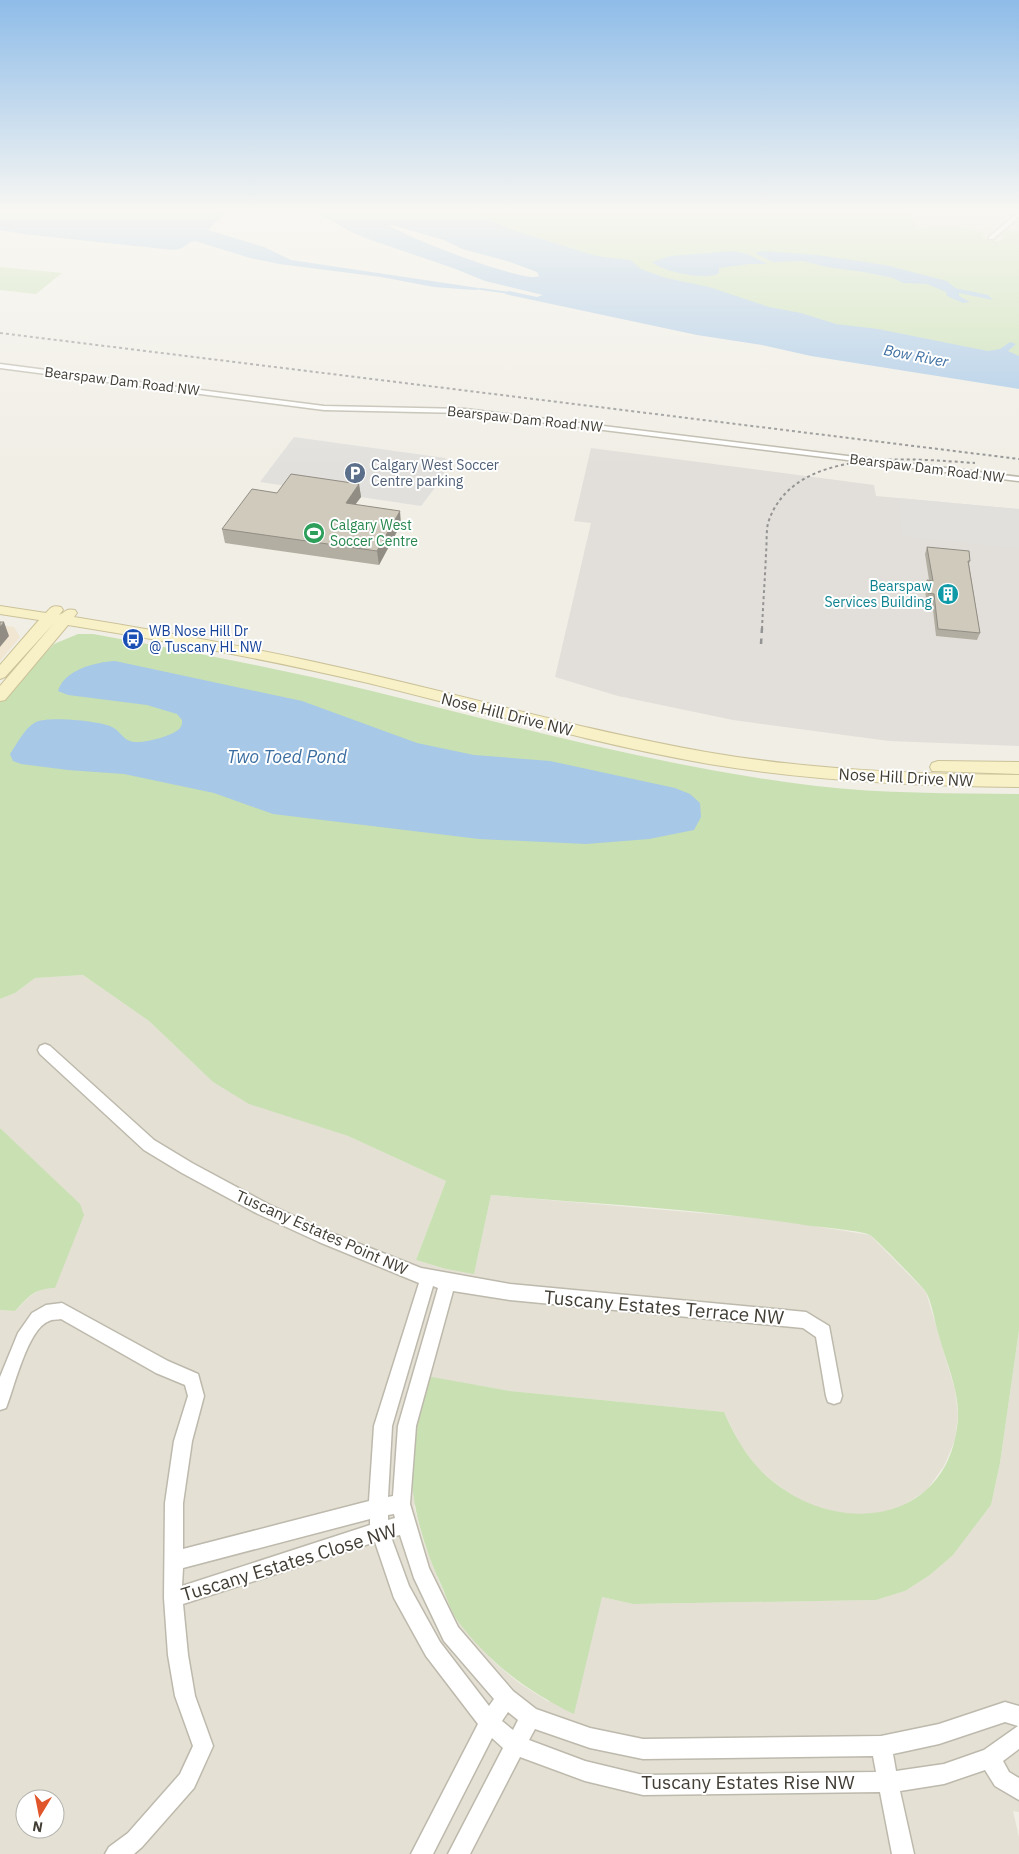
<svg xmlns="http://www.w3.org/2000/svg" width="1019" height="1854" viewBox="0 0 1019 1854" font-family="'IBM Plex Sans',sans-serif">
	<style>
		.residential { fill: #e4e0d4; fill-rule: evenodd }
		.commercial { fill: #f0e6d2 }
		.industrial { fill: #e2dfda }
		.green { fill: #c8e0b2 }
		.parking { fill: #e1e0dd }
		.water { fill: #a7c8e7; fill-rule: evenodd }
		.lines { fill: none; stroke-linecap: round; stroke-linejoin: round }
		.stream { stroke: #a7c8e7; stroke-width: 2 }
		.street-casing { stroke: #bdb9ac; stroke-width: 3 }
		.secondary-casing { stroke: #cbc299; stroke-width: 2 }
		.street { fill: #fff; fill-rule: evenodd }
		.secondary { fill: #f8f0c7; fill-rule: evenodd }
		.rail-far1 { stroke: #949494; stroke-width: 2; stroke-dasharray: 3 3; stroke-linecap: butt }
		.rail { stroke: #949494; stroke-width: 2.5; stroke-dasharray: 5.5 5.5; stroke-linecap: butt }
		.wall { fill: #b3aea2 }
		.shaded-wall { fill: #928d84 }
		.building { fill: #d0cabc; stroke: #928d84 }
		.labels { text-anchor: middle; stroke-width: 4; stroke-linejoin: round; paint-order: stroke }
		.far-street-label { font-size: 14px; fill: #423e35; stroke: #fff }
		.far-service-label { font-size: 14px; fill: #4e5e75; stroke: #fff; text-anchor: start }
		.far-leisure-label { font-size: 14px; fill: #27864d; stroke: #fff; text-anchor: start }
		.far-culture-label { font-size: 14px; fill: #0d838f; stroke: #fff; text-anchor: end }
		.far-transit-label { font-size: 14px; fill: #164399; stroke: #fff; text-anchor: start }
		.far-water-label { font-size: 15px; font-style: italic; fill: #3b6ea1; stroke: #fff }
		.street-label { font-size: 16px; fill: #423e35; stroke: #fff }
		.water-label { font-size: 18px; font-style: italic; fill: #3b6ea1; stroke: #fff }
		.near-street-label { font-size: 19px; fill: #423e35; stroke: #fff }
	</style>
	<rect width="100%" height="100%" fill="#f0eee5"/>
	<!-- residential -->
	<g class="residential">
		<polygon points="959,208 1008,208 1019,210 1019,231 1006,230 1000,235 1004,238 1003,239 992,241 983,238 983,234 952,225 918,228 909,213 947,210 958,212"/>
		<path d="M83 975 149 1021 213 1082 249 1103 348 1136 446 1181 416 1260 446 1269 474 1273 491 1195 770 1219 870 1235 926 1292 955 1390 958 1415 955 1440 944 1466 927 1490 904 1505 879 1514H847L816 1507 793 1496 771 1480 755 1465 740 1444 724 1412 510 1391 475 1385 414 1506 423 1540 438 1579 456 1619 493 1661 519 1683 549 1702 602 1597 633 1604 876 1600 905 1591 930 1575 953 1555 991 1505 1000 1463 1019 1330V1812L1013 1811 1019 1837V1854H0V1310L15 1311 29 1297 43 1288 33 1160 0 1128V999L15 993 35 978ZM25 1799H55V1829H25Z"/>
	</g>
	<!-- commercial -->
	<polygon class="commercial" points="0,625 14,627 20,637 0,661"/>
	<!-- industrial -->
	<polygon class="industrial" points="591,448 874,485 876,496 1019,509 1019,746 889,741 733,720 618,696 555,677 591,523 574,521"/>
	<!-- green -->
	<g class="green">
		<polygon points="461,208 959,208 959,212 947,210 909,213 918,228 952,225 986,233 983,234 983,238 997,241 1003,239 1004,237 1000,235 1006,230 1019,231 1019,359 831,325 655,277 512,233"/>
		<polygon points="0,267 62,273 36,294 0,290"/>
		<path d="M78 634H93C187 651 282 669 376 692 521 728 666 768 816 786 883 794 951 793 1019 794V1330L1000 1463 991 1505 953 1555 930 1575 905 1591 876 1600 633 1604 602 1597 574 1714C528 1692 488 1662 457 1620 451 1611 447 1599 443 1589 417 1534 405 1481 414 1420 416 1405 422 1390 426 1376L510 1391 724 1412C735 1437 749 1462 771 1480 842 1539 952 1522 958 1417 959 1390 946 1362 939 1336 935 1324 932 1302 926 1292 922 1286 874 1237 870 1235 863 1231 822 1227 811 1226 705 1209 597 1204 491 1195L474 1274 446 1269 416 1260 446 1181 348 1136 249 1104 213 1082 149 1021 83 975 35 978 15 993 0 999V702L54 644Z"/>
		<path d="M0 1128 80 1204 84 1215 55 1288C35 1288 28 1297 15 1311L0 1310Z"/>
	</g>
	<!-- parking -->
	<g class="parking">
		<polygon points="294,437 445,458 449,464 437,485 421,506 260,482"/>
		<polygon points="898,498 1019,509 1019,548 902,536"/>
	</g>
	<!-- water -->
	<g class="water">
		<path d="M0 208H230L208 230 264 247 291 260 485 289 474 290 434 287 381 277 279 264 250 258 195 241C187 242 184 250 173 250L23 234 0 230Z"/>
		<path d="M302 208H469L474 212 510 229 596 256 630 260 641 269 666 278 709 287 769 307 801 313 836 324 878 329 988 351 1000 349 1010 342 1016 344 1008 351 1019 356V389L811 356 762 345 697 335 505 294 506 292 509 291 537 297 543 295 485 281 453 268 368 239 347 230 331 220 312 213ZM392 225 444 240 462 249 507 261 537 272 539 276C526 284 405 237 389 225Z"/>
		<path d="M732 251 748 254 767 264H749L719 268V273C708 281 663 272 652 262L670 256Z"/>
		<polygon points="764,251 817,255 885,265 947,281 955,288 988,295 993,300 959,293 959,296 970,302 963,303 947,296 946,292 927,284 903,283 893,278 864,272 827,267 803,261 773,262 756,254 756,252"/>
		<path d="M115 661 302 701 417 743 474 755 550 761 675 788 690 794 700 803 701 817 694 830 649 839 586 844 479 839 273 814 214 793 124 774 68 770 21 764 13 761 10 754C17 744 25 727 36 722 49 716 100 721 112 727 119 730 123 739 130 741 140 745 174 736 180 728 182 726 182 723 182 720L177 714 147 705 68 695 58 691C64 670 95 662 115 661Z"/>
	</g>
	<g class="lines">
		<!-- stream -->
		<polyline class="stream" points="481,289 510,293"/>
		<!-- street casing -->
		<g class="street-casing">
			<g id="street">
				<polygon points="1019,212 1019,217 993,239 989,239 989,237"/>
				<polygon points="0,364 324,406 465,409 1019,477 1019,481 465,413 324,410 0,368"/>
				<path d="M45 1044 50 1046 154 1140 192 1163 268 1204 329 1232 421 1268 510 1284 806 1312 829 1326 842 1396 840 1402 834 1404 828 1402 826 1396 816 1337 803 1328 510 1300 453 1291 416 1426 410 1504 429 1568 458 1627 513 1691 536 1709 590 1728 643 1739 881 1736 939 1724 1005 1702 1019 1706V1749L1003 1761 1009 1772 1019 1778V1800L995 1786 985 1770 944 1784 900 1791 914 1854H892L880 1792 643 1795 585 1781 520 1757 470 1854H448L503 1748 492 1738 433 1854H411L478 1724 426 1656 394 1598 375 1542 183 1604 188 1655 195 1696 213 1746 194 1788 142 1847 134 1854H105L109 1847 128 1833 180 1774 193 1746 175 1696 168 1655 164 1598 165 1503 174 1441 188 1396 185 1385 156 1373 61 1319C57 1320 52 1319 49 1321 28 1328 14 1388 6 1408L0 1410V1377L18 1333 32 1313 46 1305 62 1303 168 1361 198 1374 204 1396 192 1441 183 1503V1549L369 1501 374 1426 419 1283 319 1242 258 1214 182 1173 144 1150 40 1054 38 1050 40 1046ZM433 1286 438 1288 398 1426 393 1496 388 1497 392 1426ZM394 1514 395 1518 388 1520V1515ZM370 1519V1525L182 1586 183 1568ZM400 1535 414 1578 444 1641 494 1699 489 1706 440 1642 409 1586 391 1537ZM508 1712 518 1720 513 1730 502 1721ZM1005 1722 1018 1726 984 1750 944 1764 896 1771 893 1754 939 1744ZM535 1729 590 1748 643 1759 873 1756 876 1772 643 1775 585 1761 529 1740Z"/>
			</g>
		</g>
		<!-- secondary casing -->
		<g class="secondary-casing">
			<g id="secondary">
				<path d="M0 606 46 613C51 607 53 605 61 607L63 610 59 615C66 612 66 608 75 610L77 613 74 617C173 633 271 651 368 674 481 700 592 732 706 752 810 770 915 774 1019 775V787C915 786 811 781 709 764 594 744 482 711 368 683 269 660 168 641 68 625L5 700 0 701V686L54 623 5 677 0 679V665L39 620 0 614Z"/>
				<polygon points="938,761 1019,762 1019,774 932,771 930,767 932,763"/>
			</g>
		</g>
		<!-- street -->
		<use href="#street" class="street"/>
		<!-- secondary -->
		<use href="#secondary" class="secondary"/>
		<!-- rail-far1 -->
		<g class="rail-far1">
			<polyline points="0,333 1019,459"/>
			<path d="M762 629C763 604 765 579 766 553 767 544 766 532 768 523 793 445 912 459 975 463"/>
		</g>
		<!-- rail -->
		<polyline class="rail" points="761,644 762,628"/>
	</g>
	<!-- wall -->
	<g class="wall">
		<polygon points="359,484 361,497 355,504 401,524 379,565 225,543 222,529 277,493"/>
		<polygon points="927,547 970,561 969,564 980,633 977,640 936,636 932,601 926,600 925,587 927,580 929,580 925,554"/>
	</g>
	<!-- shaded-wall -->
	<g class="shaded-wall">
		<polygon points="359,484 361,497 347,516 346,503"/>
		<polygon points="400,511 401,524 379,565 377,551"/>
		<polygon points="4,622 9,636 0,647 0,627"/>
	</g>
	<!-- building -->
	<g class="building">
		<polygon points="291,474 359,484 346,503 400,511 377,551 222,529 252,489 277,493"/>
		<polygon points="927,547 969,551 970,561 968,561 980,633 938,629 934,594 928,593 927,580 933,581"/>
		<polygon points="0,622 4,622 0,627"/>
	</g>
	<!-- sky -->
	<linearGradient id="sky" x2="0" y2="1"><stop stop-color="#8ebce8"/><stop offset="0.45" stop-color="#f8f7f3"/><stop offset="1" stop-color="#f8f7f3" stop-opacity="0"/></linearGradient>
	<rect width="1019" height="467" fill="url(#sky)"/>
	<!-- icons -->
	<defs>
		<g id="parking-disc" transform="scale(1.125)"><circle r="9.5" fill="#5c6f8a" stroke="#fff"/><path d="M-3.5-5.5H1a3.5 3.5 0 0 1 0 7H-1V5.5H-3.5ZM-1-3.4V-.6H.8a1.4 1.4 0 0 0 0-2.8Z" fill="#fff"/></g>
		<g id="stadium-disc" transform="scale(1.125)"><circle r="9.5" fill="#2e9e5b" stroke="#fff"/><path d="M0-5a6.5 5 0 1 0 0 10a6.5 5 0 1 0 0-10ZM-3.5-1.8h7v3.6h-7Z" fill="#fff"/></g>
		<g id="building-disc" transform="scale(1.125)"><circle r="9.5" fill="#0f9aa8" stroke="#fff"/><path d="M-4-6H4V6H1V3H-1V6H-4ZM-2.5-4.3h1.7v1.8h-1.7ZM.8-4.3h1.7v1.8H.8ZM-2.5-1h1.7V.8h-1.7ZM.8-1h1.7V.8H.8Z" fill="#fff"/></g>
		<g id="bus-disc" transform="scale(1.125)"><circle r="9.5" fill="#1a4fb4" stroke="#fff"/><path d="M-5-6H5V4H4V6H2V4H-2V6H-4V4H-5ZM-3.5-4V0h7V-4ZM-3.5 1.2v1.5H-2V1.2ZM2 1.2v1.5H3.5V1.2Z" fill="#fff"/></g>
	</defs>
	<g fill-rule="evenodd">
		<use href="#parking-disc" x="355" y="473"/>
		<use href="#stadium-disc" x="314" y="533"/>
		<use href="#building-disc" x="948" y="594"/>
		<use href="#bus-disc" x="133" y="639"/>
	</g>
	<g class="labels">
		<!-- far-street labels -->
		<g class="far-street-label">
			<text transform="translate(122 381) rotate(7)" y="5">Bearspaw Dam Road NW</text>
			<text transform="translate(525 419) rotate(6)" y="5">Bearspaw Dam Road NW</text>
			<text transform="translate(927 468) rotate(7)" y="5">Bearspaw Dam Road NW</text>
		</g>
		<!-- far-service labels -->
		<g class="far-service-label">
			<text x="371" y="470">Calgary West Soccer<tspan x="371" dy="16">Centre parking</tspan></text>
		</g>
		<!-- far-leisure labels -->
		<g class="far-leisure-label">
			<text x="330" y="530">Calgary West<tspan x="330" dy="16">Soccer Centre</tspan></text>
		</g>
		<!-- far-culture labels -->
		<g class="far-culture-label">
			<text x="932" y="591">Bearspaw<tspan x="932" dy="16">Services Building</tspan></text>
		</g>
		<!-- far-transit labels -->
		<g class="far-transit-label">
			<text x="149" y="636">WB Nose Hill Dr<tspan x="149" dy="16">@ Tuscany HL NW</tspan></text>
		</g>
		<!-- far-water labels -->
		<g class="far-water-label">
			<text transform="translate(916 356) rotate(11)" y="5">Bow River</text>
		</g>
		<!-- street labels -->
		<g class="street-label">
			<text transform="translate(507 714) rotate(14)" y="6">Nose Hill Drive NW</text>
			<text transform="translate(906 777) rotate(3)" y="6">Nose Hill Drive NW</text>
			<text transform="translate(322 1232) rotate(24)" y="6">Tuscany Estates Point NW</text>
		</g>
		<!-- water labels -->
		<g class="water-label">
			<text x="287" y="763">Two Toed Pond</text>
		</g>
		<!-- near-street labels -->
		<g class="near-street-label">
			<text transform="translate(664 1307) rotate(5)" y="7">Tuscany Estates Terrace NW</text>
			<text transform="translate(289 1562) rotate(-17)" y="7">Tuscany Estates Close NW</text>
			<text x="748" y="1789">Tuscany Estates Rise NW</text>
		</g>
	</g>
	<!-- north arrow -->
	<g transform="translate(40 1814) rotate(190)"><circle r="24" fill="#ffffff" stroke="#b3b2ae"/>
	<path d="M0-4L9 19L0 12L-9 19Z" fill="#e1552b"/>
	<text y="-8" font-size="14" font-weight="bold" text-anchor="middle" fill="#423e35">N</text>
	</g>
</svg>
